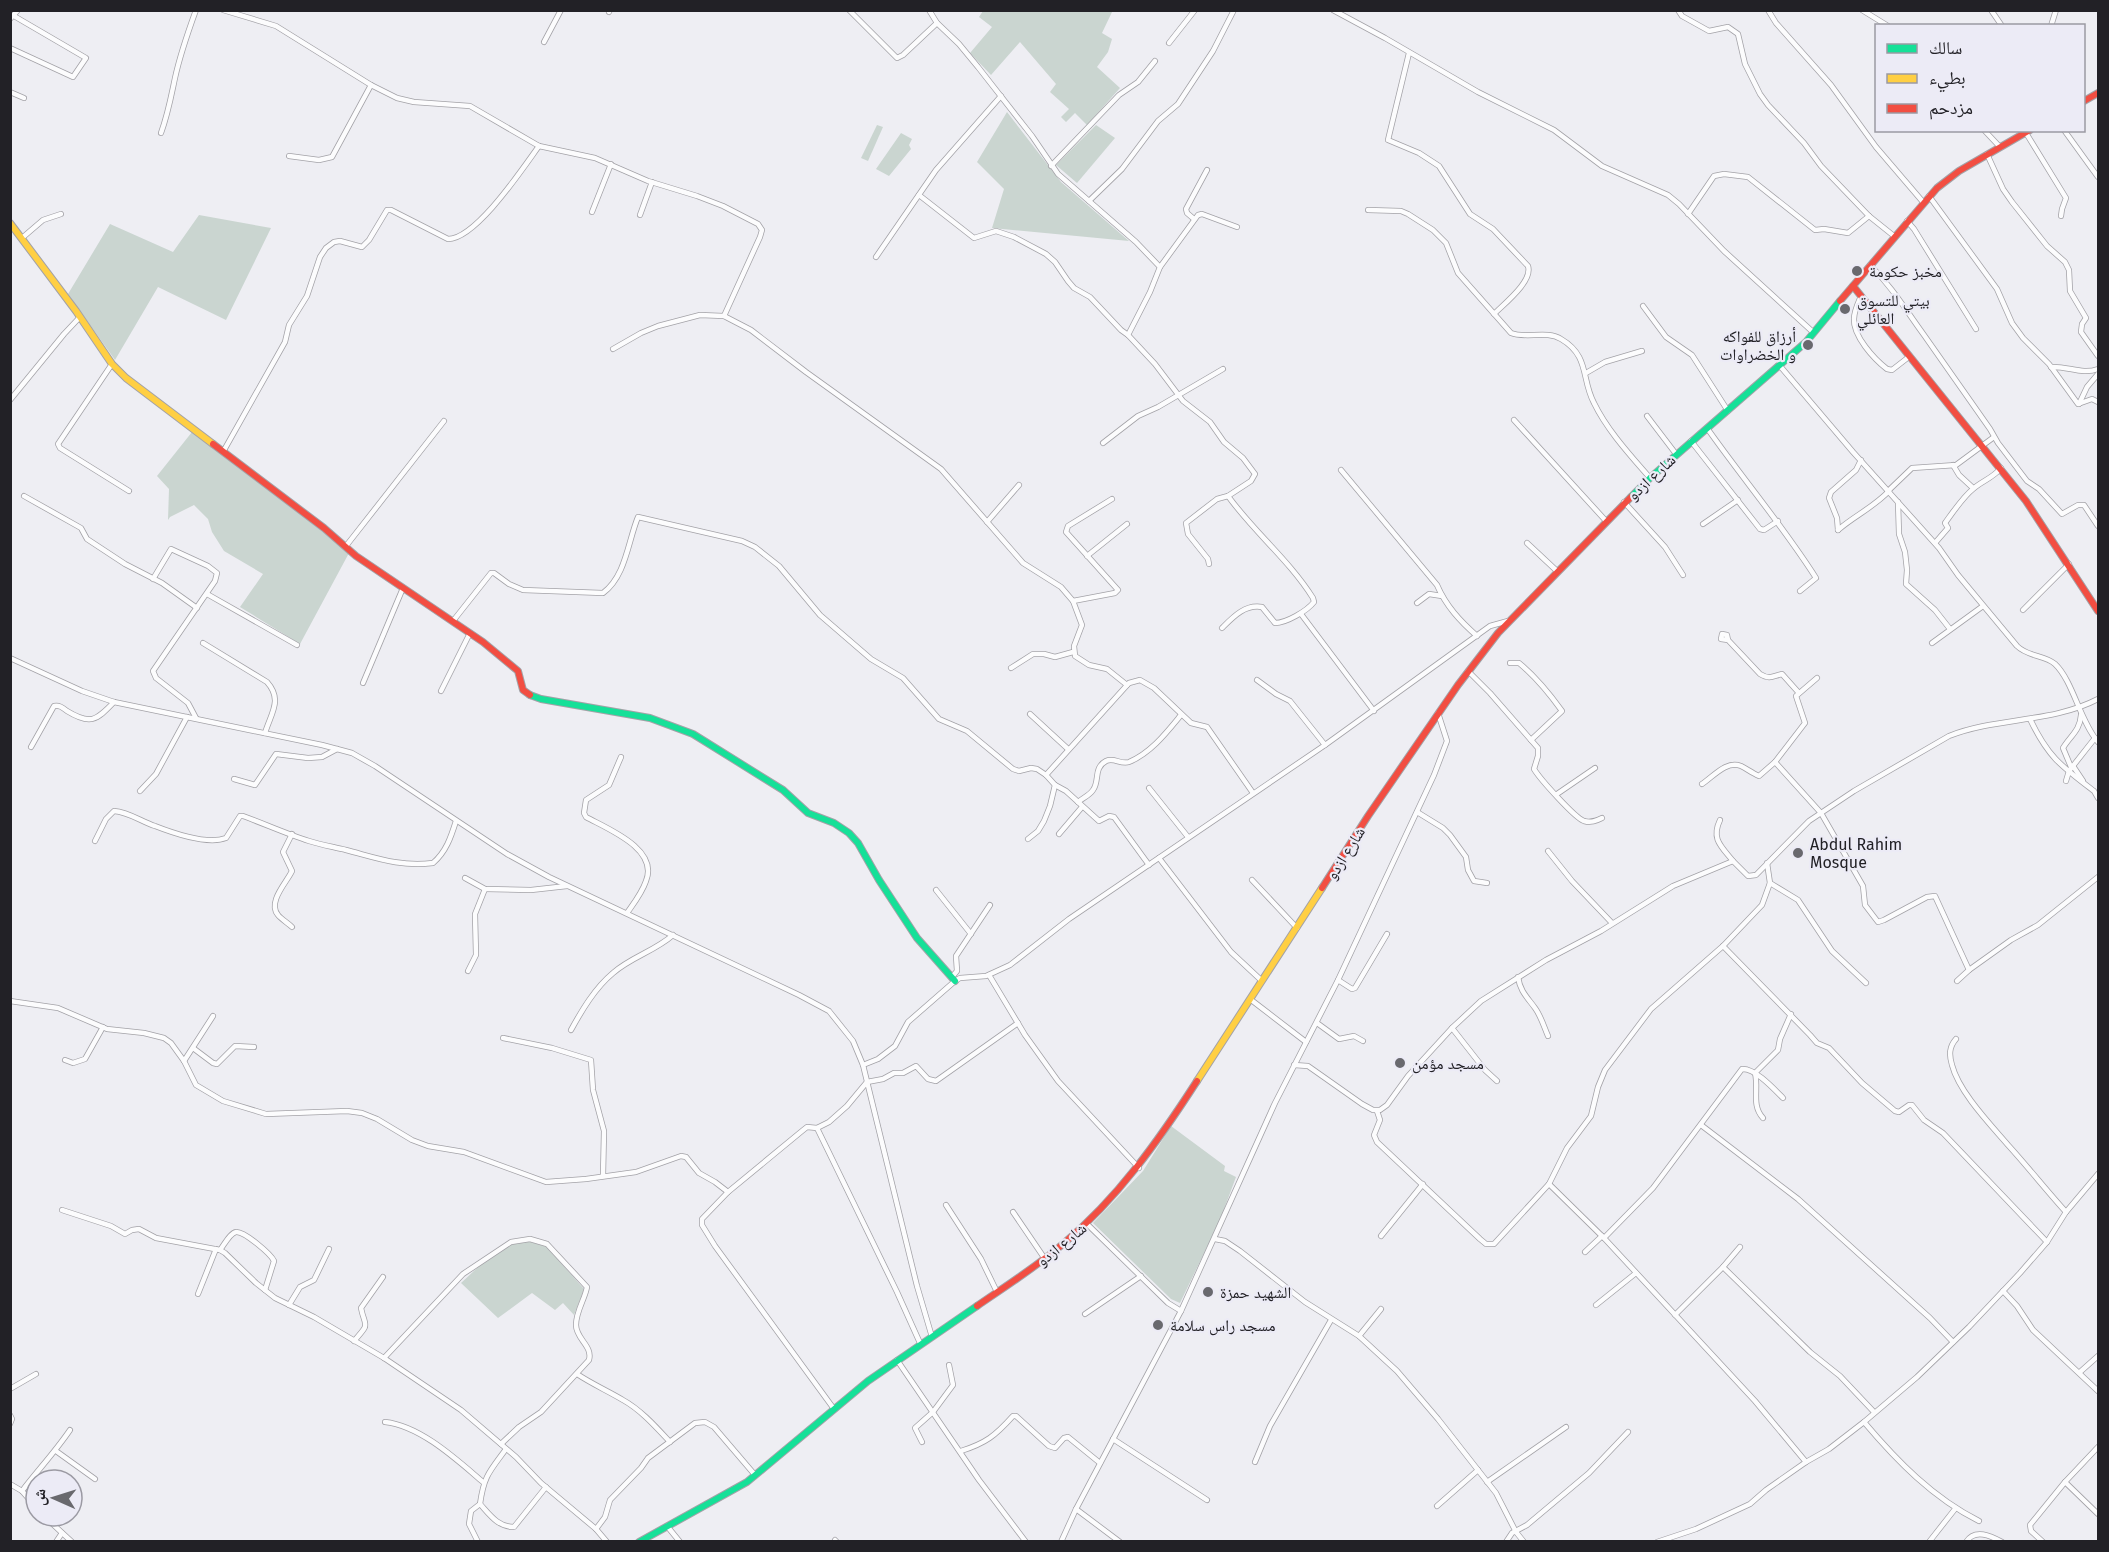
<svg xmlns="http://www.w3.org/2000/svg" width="2109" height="1552" viewBox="0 0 2109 1552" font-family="'Fira Sans','Noto Naskh Arabic',sans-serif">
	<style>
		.green { fill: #cad5d0 }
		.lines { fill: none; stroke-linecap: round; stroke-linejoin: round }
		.street-casing { stroke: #a3a2a7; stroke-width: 6 }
		.fast-casing { stroke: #a3a2a7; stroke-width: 8 }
		.slow-casing { stroke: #a3a2a7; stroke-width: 8 }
		.jam-casing { stroke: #a3a2a7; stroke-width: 8 }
		.street { stroke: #fcfcfd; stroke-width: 4.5 }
		.fast { stroke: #16e098; stroke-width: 6 }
		.slow { stroke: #ffcf43; stroke-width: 6 }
		.jam { stroke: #f24e42; stroke-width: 6 }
		.poi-dot { fill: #69696e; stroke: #ecebf6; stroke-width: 2 }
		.labels { text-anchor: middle; stroke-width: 4.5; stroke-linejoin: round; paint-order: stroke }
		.poi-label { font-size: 16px; fill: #222126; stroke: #ecebf6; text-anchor: start }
		.street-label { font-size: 16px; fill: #222126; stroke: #ecebf6 }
	</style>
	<rect width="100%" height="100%" fill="#eeeef3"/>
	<!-- green -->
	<g class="green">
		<polygon points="983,11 1111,11 1112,12 1102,33 1112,39 1108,52 1097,67 1120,88 1087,125 1075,113 1066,122 1061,117 1069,109 1050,92 1056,84 1020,42 991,75 970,53 992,27 979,17"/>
		<polygon points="1007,112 1061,182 1129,241 992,228 1004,189 977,162"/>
		<polygon points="877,125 883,127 868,161 861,158"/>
		<polygon points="1096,125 1115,138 1077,183 1056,165"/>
		<polygon points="901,133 912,139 909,145 911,149 889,176 876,169"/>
		<polygon points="199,215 271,228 226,320 158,287 115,360 68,294 110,224 173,252"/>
		<polygon points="192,432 278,496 349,553 300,644 240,607 263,574 224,551 212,532 208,519 194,505 170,517 168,520 169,489 157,476"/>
		<polygon points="1171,1126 1225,1166 1224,1171 1236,1177 1220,1220 1180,1303 1171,1299 1093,1223 1143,1171"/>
		<path d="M519 1242H531L547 1247 584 1289 574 1315 563 1303 555 1310 532 1293 498 1318 461 1283C477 1268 497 1248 519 1242Z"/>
	</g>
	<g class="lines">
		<!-- street casing -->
		<g class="street-casing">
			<g id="street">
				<polyline points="223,10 276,26 371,85 397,98 414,102 470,106 539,146 595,158 648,181 697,196 723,206 758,224 762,230 760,237 724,316"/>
				<polyline points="849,10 897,58 903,55 937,23"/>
				<path d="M929 10 937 23 959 44 978 67 1032 136 1058 174 1136 242 1160 267 1150 292 1128 335 1155 364 1183 401 1210 422 1224 442 1243 458 1255 474 1251 481 1228 496C1254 532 1289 560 1313 598L1314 602C1307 611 1286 623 1275 623L1262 607C1245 604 1233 617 1222 628"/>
				<polyline points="1333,10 1385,38 1478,92 1554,130 1602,166 1668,195 1679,204 1724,251 1814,333"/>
				<polyline points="1678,10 1682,16 1709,31 1728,27 1738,34 1745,64 1760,94 1768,105 1804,143 1821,166 1869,216 1894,236"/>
				<polyline points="1768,10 1776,23 1831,85 1876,147 1923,202"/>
				<polyline points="1862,10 1888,26"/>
				<polyline points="1991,10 2002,26"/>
				<polyline points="609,12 610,10"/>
				<polyline points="10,19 18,10"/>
				<polyline points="2051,26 2056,10"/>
				<polyline points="544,42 561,10"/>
				<polyline points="1169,43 1195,10"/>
				<polyline points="10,48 73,77 86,58 14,16"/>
				<path d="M1409 53 1388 140 1419 153 1439 166 1470 214 1493 229 1528 266C1533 281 1505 303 1494 314"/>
				<polyline points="10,92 24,98"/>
				<polyline points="1984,130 2000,147"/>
				<polyline points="2064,130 2098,177"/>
				<path d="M161 133C168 114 171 97 175 78 180 55 188 32 196 10"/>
				<polyline points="2026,133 2066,198 2062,209 2061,216"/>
				<polyline points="1987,154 2003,189 2012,202 2047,246 2065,262 2069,270 2070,291 2086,318 2082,324 2081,332 2098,356"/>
				<polyline points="289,156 319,160 332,157 371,85"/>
				<polyline points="1051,166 1119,95 1138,82 1155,61"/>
				<polyline points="919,195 974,238 996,231 1014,237 1046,254 1055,262 1068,281 1074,288 1090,297 1121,330 1128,335"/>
				<polyline points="1929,196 1997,289 2012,323 2023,338 2049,364 2078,404 2092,399 2098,402"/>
				<polyline points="1089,201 1122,169 1158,121 1178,104 1213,51 1234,10"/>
				<path d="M1368 210 1401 211 1408 214 1433 230 1446 243 1458 273 1511 333C1526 339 1547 330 1561 339 1590 356 1581 379 1594 403 1607 430 1630 455 1650 478"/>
				<polyline points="592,212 611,164"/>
				<polyline points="1688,214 1714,176 1724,174 1748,177 1815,230 1824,229 1848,233 1869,216"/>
				<polyline points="640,215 652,182"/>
				<polyline points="1194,219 1187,213 1186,209 1207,170"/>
				<polyline points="1907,221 1914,229 1976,329"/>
				<polyline points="22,238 43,220 61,214"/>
				<polyline points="876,257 936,170 1001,96"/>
				<path d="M1870 265C1893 288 1905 309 1924 335 1946 366 1968 398 1990 429L1998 443 2027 481 2039 489 2062 514 2078 505H2084L2098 526"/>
				<polyline points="1160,267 1198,215 1202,214 1237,227"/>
				<path d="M1861 296C1858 303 1854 311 1854 319 1853 336 1874 359 1887 369L1892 370 1910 356"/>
				<polyline points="1643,306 1666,337 1692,355 1728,411"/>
				<polyline points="613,349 641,333 658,326 700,315 724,316 751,330 806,372 941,469 1023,563 1061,587 1073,601 1082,625 1074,646 1075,656 1089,665 1107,669 1127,685"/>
				<polyline points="112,364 58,444 60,448 129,491"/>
				<path d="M1780 366 1853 452 1939 548 1958 575 2017 646C2028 657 2045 655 2055 664 2073 681 2080 721 2098 742"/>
				<path d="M2051 367C2068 366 2082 375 2098 369"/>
				<polyline points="1586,373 1605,362 1642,351"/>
				<polyline points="10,400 64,334 80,317"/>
				<polyline points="2079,404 2087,387 2098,374"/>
				<polyline points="1647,416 1676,454"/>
				<polyline points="1514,420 1606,521"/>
				<path d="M1707 428C1743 479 1783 526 1816 578L1800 591"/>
				<polyline points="1691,441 1760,529 1764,530 1778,521"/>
				<polyline points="1103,443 1138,416 1158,407 1223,369"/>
				<path d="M223 452 285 342 289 325 307 296 320 257 326 248 334 242 340 241 362 247 369 240 387 210H391L448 239C476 239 523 168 539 146"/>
				<polyline points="1953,465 1959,475 1973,488"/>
				<path d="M1341 470 1437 585C1446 606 1460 621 1477 636"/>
				<polyline points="1888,491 1912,468 1956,465 1994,437"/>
				<polyline points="24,496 81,528 87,539 125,564 162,583 197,608"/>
				<polyline points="1624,502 1665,547 1683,575"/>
				<polyline points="1898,502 1899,534 1905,552 1907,570 1906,584 1935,610 1950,629"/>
				<polyline points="987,522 1019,485"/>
				<polyline points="1703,524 1738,500"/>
				<polyline points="1838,530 1837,518 1829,498 1831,492 1856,470 1861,460"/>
				<path d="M1838 530C1854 516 1874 507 1889 491"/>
				<polyline points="1527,543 1558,572"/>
				<path d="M1935 543 1948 528 1945 523C1953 512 1963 497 1973 489 1982 481 1993 478 2001 468"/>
				<polyline points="346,546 444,421"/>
				<polyline points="1087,556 1127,524"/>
				<polyline points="1209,564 1208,559 1188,534 1186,523 1217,499 1228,496"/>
				<polyline points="153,579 171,549 208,566 217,573 215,581 153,671 156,678 188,703 196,718"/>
				<polyline points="207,594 297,645"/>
				<polyline points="1073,601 1115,593 1118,590 1066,532 1068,526 1112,499"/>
				<polyline points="1417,603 1429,594 1442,596"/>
				<polyline points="2023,610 2069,564"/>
				<polyline points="1301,614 1374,711"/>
				<path d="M453 621 491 573H494L509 584 523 590 603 593C626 576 628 541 638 517L742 541 755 547 779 566 820 615 871 659 903 678 939 719 967 731 1013 769 1019 771 1031 768 1037 769 1046 775 1055 785 1050 806 1044 821 1038 831 1028 839"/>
				<path d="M1728 640 1727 635 1722 634 1721 639 1728 640 1760 674C1770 680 1773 676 1782 674L1799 693"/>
				<path d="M203 643 267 682C283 700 271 713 265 733"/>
				<polyline points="1932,643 1983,606"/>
				<polyline points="10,658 82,691 114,702 322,745 352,753 375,766 507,854 549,877 799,995 829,1011 853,1041 863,1065 917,1286 932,1337"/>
				<path d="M1510 663H1519C1536 677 1549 693 1562 711L1531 740"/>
				<polyline points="1011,668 1033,654 1044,654 1055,657 1073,652"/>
				<path d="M1468 671 1490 693 1538 748V756L1534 769C1540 779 1575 818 1584 821 1591 823 1596 821 1602 818"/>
				<polyline points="1817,678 1796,696 1805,723 1775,762 1821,813 1863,886 1865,905 1878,922 1884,920 1927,897 1935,896 1969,970 2011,940 2038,925 2098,877"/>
				<polyline points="1257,680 1276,694 1290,701 1325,745"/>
				<polyline points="363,683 403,588"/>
				<polyline points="441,691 470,633"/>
				<polyline points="1030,714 1068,749"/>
				<path d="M2030 719C2048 757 2061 766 2094 791L2098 798"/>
				<path d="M31 747 54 706C59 705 62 707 67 711 90 725 96 721 114 702"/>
				<path d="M621 757 609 785 586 800 584 813 586 817C608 829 659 849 646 881 642 893 634 903 627 913"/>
				<polyline points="2073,766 2083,781"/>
				<path d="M2071 767 2063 748C2070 736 2080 731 2081 715"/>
				<polyline points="1046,775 1129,683 1140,680 1154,688 1191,723 1207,727 1253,793"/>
				<polyline points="234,779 255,785 276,754 308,758 322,757 337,749"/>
				<polyline points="2066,781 2069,771 2095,738"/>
				<path d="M1702 784C1713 777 1726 760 1741 766 1747 769 1752 773 1759 776L1775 762"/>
				<polyline points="1055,785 1066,791 1099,821 1109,816 1114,817 1149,865"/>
				<polyline points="1149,788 1188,837"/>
				<polyline points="140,791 156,774 187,717"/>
				<polyline points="1557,794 1595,768"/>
				<path d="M1078 802C1083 798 1090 795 1093 790 1100 781 1093 768 1106 761 1114 757 1121 765 1129 762 1151 753 1167 732 1181 715"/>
				<polyline points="1417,812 1443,828 1450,835 1466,857 1468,870 1474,881 1487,883"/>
				<path d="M1720 820C1711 839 1721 846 1733 861"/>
				<path d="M292 834 283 852 292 871C287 882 267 902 278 915 281 919 288 923 292 927"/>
				<polyline points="1059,834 1082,807"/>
				<path d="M95 841 106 819 114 811C129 812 142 822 155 826 173 833 208 845 226 838L240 816H243C265 824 287 834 309 841 321 845 334 847 346 850 377 858 400 867 433 863 446 852 451 837 456 821"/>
				<polyline points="1548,851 1572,881 1612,923"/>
				<polyline points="1159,858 1231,952 1262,981"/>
				<polyline points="465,878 485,889 531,890 567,886"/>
				<polyline points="1252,880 1297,928"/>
				<polyline points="1770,883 1798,900 1832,951 1866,983"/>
				<polyline points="936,890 971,934"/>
				<polyline points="1723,946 1810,1035 1817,1043 1829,1048 1862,1083 1895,1111 1899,1112 1909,1105 1912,1105 1924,1120 1943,1133 2047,1242"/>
				<polyline points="468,971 476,955 475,914 485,889"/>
				<polyline points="989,975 1025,1035 1058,1081 1139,1168"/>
				<polyline points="952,977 957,971 956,956 990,905"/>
				<path d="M1518 977C1520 991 1527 997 1535 1008 1541 1016 1544 1027 1548 1036"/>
				<polyline points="1338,980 1352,989 1355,988 1387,934"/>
				<polyline points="1957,981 1969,970"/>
				<polyline points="1250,999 1306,1042"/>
				<polyline points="10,1001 58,1008 107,1029 144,1033 164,1038 171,1043 184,1061 196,1085 223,1101 266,1114 347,1111 362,1113 377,1119 412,1140 428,1146 464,1152 546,1182 586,1179 636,1172 681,1156 686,1157 699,1173 715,1182 728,1192"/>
				<polyline points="1317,1023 1339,1039 1354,1036 1363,1041"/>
				<polyline points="1452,1028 1485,1070 1497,1081"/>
				<path d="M571 1030C582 1010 595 988 613 973 631 957 655 951 673 935"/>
				<polyline points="503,1038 552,1048 591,1060 593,1090 604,1131 603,1176"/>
				<path d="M1956 1039C1949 1047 1949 1055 1952 1065 1959 1092 1990 1124 2008 1145 2028 1167 2046 1190 2066 1212"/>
				<polyline points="193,1048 213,1063 217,1064 235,1046 254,1047"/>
				<polyline points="65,1060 73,1063 85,1059 103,1027"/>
				<polyline points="184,1061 213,1016"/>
				<polyline points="863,1065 878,1059 895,1046 908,1022 955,981 960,978 986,976 1010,965 1069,919 1325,745 1490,626 1508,621"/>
				<path d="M1294 1065 1308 1066 1362 1104 1373 1110H1380L1387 1105 1408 1076 1452 1028 1481 1001 1546 960 1601 931 1673 886 1733 861 1748 876 1756 875 1809 821 1854 791 1949 736C1997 717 2052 723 2098 699"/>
				<polyline points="1755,1073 1778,1050 1780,1039 1791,1014"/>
				<path d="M1755 1073C1759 1089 1751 1105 1763 1118"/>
				<polyline points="1377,1111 1380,1120 1374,1135 1377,1142 1480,1239 1486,1244 1494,1244 1549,1184 1567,1148 1591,1116 1598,1087 1605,1070 1651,1009 1723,946 1762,905 1770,883 1767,863"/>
				<polyline points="1701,1125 1798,1199 1930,1318 1953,1342"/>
				<polyline points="817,1128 897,1292 920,1343"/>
				<polyline points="1549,1184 1604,1238 1755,1401 1806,1462"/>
				<polyline points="946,1205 981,1259 997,1292"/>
				<polyline points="62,1210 111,1226 125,1234 132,1230 139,1229 156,1238 220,1250 225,1253 256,1283 275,1298 314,1317 384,1358 461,1410 516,1457 541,1483 596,1529 607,1542"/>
				<polyline points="1013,1212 1045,1259"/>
				<polyline points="1087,1224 1168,1303 1181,1311"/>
				<polyline points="1381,1236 1423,1184"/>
				<path d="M1604 1238 1653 1188 1742 1069C1755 1068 1774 1089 1783 1098"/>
				<polyline points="1215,1239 1225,1241 1240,1251 1305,1302 1359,1336 1397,1371 1438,1419 1496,1493 1516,1532 1524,1542"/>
				<path d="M220 1250C224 1245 230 1233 236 1232 244 1231 271 1254 274 1261L265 1290"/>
				<polyline points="1585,1252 1602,1236"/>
				<polyline points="1723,1267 1810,1352 1840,1376 1874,1412"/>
				<polyline points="2003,1291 2017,1306 2033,1330 2098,1391"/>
				<polyline points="198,1294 216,1249"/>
				<polyline points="289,1305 300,1287 314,1280 329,1249"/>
				<polyline points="1596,1305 1636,1273"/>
				<polyline points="1085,1314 1141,1276"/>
				<polyline points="1675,1315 1723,1267 1740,1247"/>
				<polyline points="1359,1336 1381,1309"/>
				<path d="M354 1341C371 1322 365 1328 361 1308L383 1277"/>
				<path d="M384 1358 463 1274 511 1242 530 1239 547 1244 587 1287C585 1299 576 1311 576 1325 576 1339 593 1346 589 1360L541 1412 519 1427 501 1444"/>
				<polyline points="897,1360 979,1480 1026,1542"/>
				<polyline points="2080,1372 2098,1356"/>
				<path d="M577 1374C592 1384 608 1391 623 1400 641 1410 656 1427 670 1442"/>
				<polyline points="10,1389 36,1374"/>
				<polyline points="834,1409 715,1246 702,1225 702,1219 728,1192 802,1131 807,1127 817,1128 829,1122 847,1106 867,1082 883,1079 894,1073 903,1073 916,1066 928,1079 936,1081 1018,1023"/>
				<polyline points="10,1415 12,1419 10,1424"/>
				<path d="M385 1422C421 1426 457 1460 483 1482"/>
				<path d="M1864 1422C1897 1461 1933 1498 1979 1521"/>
				<polyline points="1113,1439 1207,1500"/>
				<polyline points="922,1442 915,1428 933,1412 953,1385 949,1365"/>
				<polyline points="2098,1447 2065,1482 2098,1514"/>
				<path d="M506 1449C490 1471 484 1475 480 1504 490 1515 498 1527 514 1527L546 1487"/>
				<polyline points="56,1451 95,1479"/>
				<path d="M961 1451C986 1443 995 1436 1013 1416H1016L1049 1446 1055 1448 1064 1438 1068 1437 1100 1463"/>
				<polyline points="1255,1462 1270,1426 1331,1320"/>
				<polyline points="1487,1482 1566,1427"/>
				<polyline points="10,1484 22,1491 36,1507"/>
				<path d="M22 1491C38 1470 55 1452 70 1430"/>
				<polyline points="1437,1506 1478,1470"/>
				<polyline points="1076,1509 1120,1542"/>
				<polyline points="44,1516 72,1542"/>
				<polyline points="667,1526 680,1542"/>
				<polyline points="596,1529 605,1517 610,1500 641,1468 648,1458 695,1423 705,1422 714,1427 755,1475"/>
				<polyline points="835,1540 837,1542"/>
				<polyline points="56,1542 62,1533"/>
				<polyline points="478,1542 469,1524 471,1511 480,1504"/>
				<polyline points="1061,1542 1076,1509 1181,1311 1275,1103 1338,980 1434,775 1447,741 1438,713"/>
				<polyline points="1506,1542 1512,1533 1527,1525 1589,1473 1628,1432"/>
				<polyline points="1657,1542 1696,1529 1750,1504 1766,1490 1806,1462 1829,1449 1864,1422 1917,1377 1969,1327 2020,1273 2047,1242 2066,1212 2098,1174"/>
				<polyline points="1929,1542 1955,1509"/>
				<path d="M1966 1542C1975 1528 1991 1536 2002 1542"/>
				<polyline points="2043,1542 2031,1531 2030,1525 2065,1482"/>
			</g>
		</g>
		<!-- fast casing -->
		<g class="fast-casing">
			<g id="fast">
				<polyline points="1631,497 1650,478 1806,342 1840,301"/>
				<polyline points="530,695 541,699 650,718 693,734 783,790 808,813 834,823 849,833 858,843 879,880 917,938 955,981"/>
				<polyline points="639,1542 747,1482 868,1381 977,1306"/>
			</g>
		</g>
		<!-- slow casing -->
		<g class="slow-casing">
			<g id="slow">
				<polyline points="10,223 76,311 112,364 126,378 213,444"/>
				<polyline points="1197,1081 1322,888"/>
			</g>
		</g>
		<!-- jam casing -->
		<g class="jam-casing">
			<g id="jam">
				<polyline points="2084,101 2098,93"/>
				<polyline points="1853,286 2026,501 2098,611"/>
				<polyline points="1840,301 1937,188 1959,171 2030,130"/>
				<polyline points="213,444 324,528 356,556 483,642 518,671 523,690 530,695"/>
				<polyline points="1322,888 1368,816 1458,685 1498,633 1631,497"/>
				<path d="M977 1306C1006 1286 1036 1267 1063 1244 1118 1198 1159 1140 1197 1081"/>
			</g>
		</g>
		<!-- street -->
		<use href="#street" class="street"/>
		<!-- fast -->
		<use href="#fast" class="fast"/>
		<!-- slow -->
		<use href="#slow" class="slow"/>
		<!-- jam -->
		<use href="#jam" class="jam"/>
	</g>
	<!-- markers -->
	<g class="poi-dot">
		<circle cx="1857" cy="271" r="6"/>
		<circle cx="1845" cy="309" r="6"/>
		<circle cx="1808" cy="345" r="6"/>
		<circle cx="1798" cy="853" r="6"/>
		<circle cx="1400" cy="1063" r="6"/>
		<circle cx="1208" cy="1292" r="6"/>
		<circle cx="1158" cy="1325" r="6"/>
	</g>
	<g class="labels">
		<!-- poi labels -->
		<g class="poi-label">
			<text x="1869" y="277">مخبز حكومة</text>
			<text x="1857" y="306">بيتي للتسوق<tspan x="1857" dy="18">العائلي</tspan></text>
			<text x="1796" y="342" text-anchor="end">أرزاق للفواكه<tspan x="1796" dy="18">و الخضراوات</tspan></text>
			<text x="1810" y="850">Abdul Rahim<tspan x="1810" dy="18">Mosque</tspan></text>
			<text x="1412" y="1069">مسجد مؤمن</text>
			<text x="1220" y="1298">الشهيد حمزة</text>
			<text x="1170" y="1331">مسجد راس سلامة</text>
		</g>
		<!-- street labels -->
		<g class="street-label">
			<text transform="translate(1651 477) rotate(-43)" y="6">شارع ازدو</text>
			<text transform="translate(1345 853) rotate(-58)" y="6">شارع ازدو</text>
			<text transform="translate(1061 1244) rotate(-39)" y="6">شارع ازدو</text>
		</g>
	</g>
	<!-- border -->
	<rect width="2109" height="1552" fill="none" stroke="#222126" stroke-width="24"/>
	<!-- legend -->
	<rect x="1875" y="24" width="210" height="108" fill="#ecebf6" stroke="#9b9aa3" stroke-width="1.5"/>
	<rect x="1887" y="44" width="30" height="9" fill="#16e098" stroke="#9b9aa3" stroke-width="1.5"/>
	<text x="1929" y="54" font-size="18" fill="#222126">سالك</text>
	<rect x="1887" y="74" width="30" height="9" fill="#ffcf43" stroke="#9b9aa3" stroke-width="1.5"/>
	<text x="1929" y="84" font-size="18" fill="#222126">بطيء</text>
	<rect x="1887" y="104" width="30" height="9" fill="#f24e42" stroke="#9b9aa3" stroke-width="1.5"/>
	<text x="1929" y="114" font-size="18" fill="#222126">مزدحم</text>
	<!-- north arrow -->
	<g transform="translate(54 1498) rotate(273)"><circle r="28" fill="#ecebf6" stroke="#9b9aa3" stroke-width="1.5"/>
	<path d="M0-4.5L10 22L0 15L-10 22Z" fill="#69696e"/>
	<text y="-9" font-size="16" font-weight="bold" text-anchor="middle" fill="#222126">ش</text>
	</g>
</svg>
